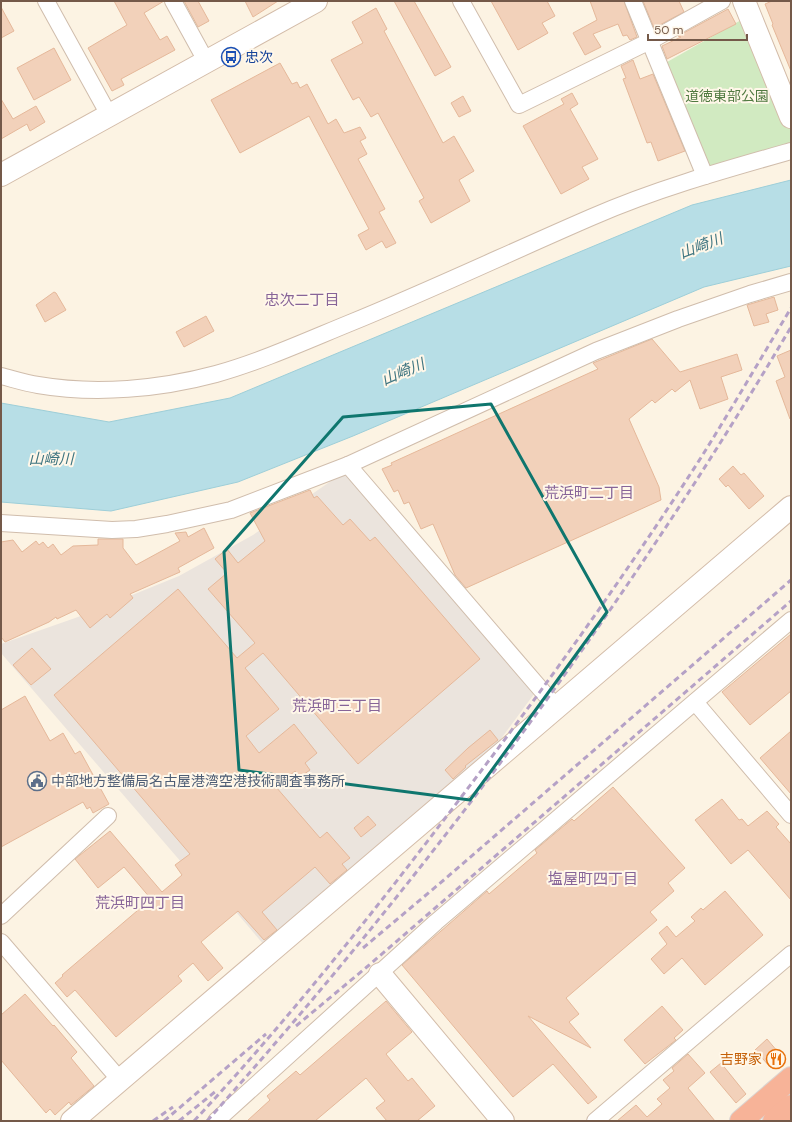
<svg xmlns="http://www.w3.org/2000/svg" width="792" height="1122" viewBox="0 0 792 1122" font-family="'DM Sans','Noto Sans JP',sans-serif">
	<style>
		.industrial { fill: #ebe4dd }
		.green { fill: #d1eac1 }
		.water { fill: #b7dee6; stroke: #9dced8 }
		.building { fill: #f2d1ba; stroke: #e5b89a }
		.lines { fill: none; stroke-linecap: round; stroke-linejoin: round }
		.street-casing { stroke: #d0bdac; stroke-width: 18 }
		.secondary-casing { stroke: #d3bca9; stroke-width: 24 }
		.highway-casing { stroke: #dbd4d0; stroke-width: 24 }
		.street { stroke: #fff; stroke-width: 16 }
		.secondary { stroke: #fff; stroke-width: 22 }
		.highway { stroke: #f7b398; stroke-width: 22 }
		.rail { stroke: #b5a1c6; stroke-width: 3; stroke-dasharray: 6 4; stroke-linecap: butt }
		.marked { fill: none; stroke: #0f766e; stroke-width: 3; stroke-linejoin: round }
		.labels { text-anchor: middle; stroke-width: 4; stroke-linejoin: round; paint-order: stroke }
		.transit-label { font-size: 14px; fill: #164399; stroke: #fff7e9; text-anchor: start }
		.park-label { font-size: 14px; fill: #517a41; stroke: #fff7e9 }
		.service-label { font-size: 14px; fill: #4e5e75; stroke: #fff7e9; text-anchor: start }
		.food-label { font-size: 14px; fill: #c56008; stroke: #fff7e9; text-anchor: end }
		.water-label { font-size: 15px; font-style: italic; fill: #3f7581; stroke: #fff7e9 }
		.neighbourhood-label { font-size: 15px; fill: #876498; stroke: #fff7e9 }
	</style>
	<rect width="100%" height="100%" fill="#fcf3e3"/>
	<!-- industrial -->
	<polygon class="industrial" points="344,472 537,690 489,755 264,945 196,865 188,870 1,653 1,644 78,617 179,576 253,535"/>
	<!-- green -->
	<polygon class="green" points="750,15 791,117 791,151 705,176 660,66"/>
	<!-- water -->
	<polygon class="water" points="791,180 791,266 704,287 353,436 238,482 111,511 1,502 1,403 109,422 230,398 692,205"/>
	<!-- building -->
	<g class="building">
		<polygon points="114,1 164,1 144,13 160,40 167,36 175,50 121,79 124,85 112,91 88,48 127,25"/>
		<polygon points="184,1 198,1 209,21 198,27"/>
		<polygon points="245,1 278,1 253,17"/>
		<polygon points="394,1 414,1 451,67 435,76"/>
		<polygon points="491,1 547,1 555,16 542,23 548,33 518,50"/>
		<polygon points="590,1 624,1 637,37 630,40 627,35 623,36 618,24 593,34 601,47 585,55 573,33 597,20"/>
		<polygon points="643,1 679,1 684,12 654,28"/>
		<polygon points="772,1 791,1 791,71 772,25 773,24 765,4"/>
		<polygon points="1,7 14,31 1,38"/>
		<polygon points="376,8 387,29 384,31 443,143 454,136 474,171 459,180 470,201 431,223 419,201 424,198 378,113 371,117 359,97 353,100 331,60 363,43 352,22"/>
		<polygon points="728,9 736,24 667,59 662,46 681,37 678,36"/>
		<polygon points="54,48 71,80 34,100 17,68"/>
		<polygon points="633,60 640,79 653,74 685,151 658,161 651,142 647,143 623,79 626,78 621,66"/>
		<polygon points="280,63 292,84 297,82 300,88 307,84 328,124 336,119 344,133 360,127 366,138 360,141 367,154 358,159 385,209 379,212 396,243 386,248 382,241 366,250 358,235 369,229 309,116 240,153 211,100"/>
		<polygon points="572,93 578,104 570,109 598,159 582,167 589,179 561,194 523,126 564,104 561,99"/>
		<polygon points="463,96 471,111 459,117 451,103"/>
		<polygon points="1,99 13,119 36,106 45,122 30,131 27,124 1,139"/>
		<polygon points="54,292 56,293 66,310 45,322 36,305"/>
		<polygon points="774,297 778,310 766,314 769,322 754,326 747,305"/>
		<polygon points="206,316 214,331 184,347 176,332"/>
		<polygon points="652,339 680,372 737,354 742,370 721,377 728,399 700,409 690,380 675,392 672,389 655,403 652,400 629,419 659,487 661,500 466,588 455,575 433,524 421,529 409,502 404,504 398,490 394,492 382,469 392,465 391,463 598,369 593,363"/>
		<polygon points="791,350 791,419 790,419 776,381 785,377 777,356"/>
		<polygon points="733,466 741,475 744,473 764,496 749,509 728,485 726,487 719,479"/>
		<polygon points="310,490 314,498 317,496 343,525 350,519 370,541 375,537 480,659 358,764 263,653 245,668 279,709 246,736 259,753 294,724 317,753 305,763 310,770 300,777 295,771 276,787 320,838 327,832 350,858 342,864 347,870 330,884 315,867 262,912 277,930 264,940 238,911 201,942 223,968 208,981 193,963 178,976 182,981 116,1037 75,990 67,997 55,983 63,976 62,975 151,899 124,867 98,888 75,859 110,831 162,892 182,875 175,865 190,854 54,695 178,589 237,658 255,643 208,589 227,573 215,559 227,549 238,563 265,541 250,513"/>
		<polygon points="204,528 214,548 178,568 180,572 130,594 133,598 110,618 107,614 90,628 76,610 57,619 56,617 49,622 5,642 1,637 1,542 13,540 22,552 36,541 39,545 43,542 48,548 53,544 61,555 73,546 98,545 98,539 123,539 123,548 136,565 180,541 175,533 186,532 188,537"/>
		<polygon points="791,634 791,691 750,725 722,692"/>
		<polygon points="32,648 51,669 31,685 13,665"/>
		<polygon points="25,696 50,741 63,733 75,754 80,751 109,804 93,813 90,807 87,809 83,802 1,847 1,710"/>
		<polygon points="490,730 498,740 465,766 466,767 453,779 445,770 468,748"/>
		<polygon points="791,731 791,794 760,758"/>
		<polygon points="613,787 685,868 668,883 674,891 650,912 657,920 566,998 579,1014 569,1022 591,1048 528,1016 597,1097 588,1104 553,1064 513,1097 402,965 487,891 489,894 537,853 535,850 572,819 574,821"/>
		<polygon points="722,799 739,820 742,819 748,826 767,811 779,824 776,827 791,844 791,900 748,850 731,864 695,820"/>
		<polygon points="368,816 376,825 361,837 354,828"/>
		<polygon points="725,891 763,935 705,985 682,958 664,974 651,959 667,944 659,933 667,926 676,937 695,921 691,917 701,908 703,910"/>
		<polygon points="25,994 53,1026 54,1025 77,1052 71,1058 94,1086 71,1105 69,1102 55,1115 50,1109 46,1113 1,1060 1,1015"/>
		<polygon points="386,1001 412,1032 386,1054 408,1081 412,1078 435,1106 417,1121 387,1121 376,1108 385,1101 366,1078 315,1121 247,1121 270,1100 267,1096 296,1071 300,1075"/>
		<polygon points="662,1006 683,1030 674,1038 676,1040 645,1064 624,1040"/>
		<polygon points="767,1039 783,1058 771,1068 755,1050"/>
		<polygon points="688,1054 705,1073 688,1088 715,1121 617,1121 636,1105 647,1117 662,1104 657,1099 670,1088 663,1080 674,1071 672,1068"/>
		<polygon points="721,1063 746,1094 736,1103 710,1072"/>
	</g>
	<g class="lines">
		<!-- street casing -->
		<g class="street-casing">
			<g id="street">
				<polyline points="46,1 109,115"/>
				<polyline points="173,1 206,61"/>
				<polyline points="461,1 519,105 650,41 722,1"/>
				<polyline points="633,1 705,176"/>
				<path d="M1 376C13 379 25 383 38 385 96 395 160 389 216 374 262 361 306 341 350 323 431 290 511 252 592 217 656 189 724 170 791 151"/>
				<polyline points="348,465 556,707"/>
				<polyline points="1,523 112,530 136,529 167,524 231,510 348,465 596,351 678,319 750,294 791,282"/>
				<polyline points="695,702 791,815"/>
				<polyline points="1,916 108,816"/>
				<polyline points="1,942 120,1080"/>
				<polyline points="216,1121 436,922 791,620"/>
				<polyline points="595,1121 791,954"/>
			</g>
		</g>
		<!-- secondary casing -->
		<g class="secondary-casing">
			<g id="secondary">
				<polyline points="744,1 791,117"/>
				<polyline points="1,175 316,1"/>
				<polyline points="380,974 503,1121"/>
				<polyline points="72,1121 791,507"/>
			</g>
		</g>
		<!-- highway casing -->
		<g class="highway-casing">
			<g id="highway">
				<polyline points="741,1121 791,1078"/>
				<polyline points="774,1121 791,1106"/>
			</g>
		</g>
		<!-- street -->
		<use href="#street" class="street"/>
		<!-- secondary -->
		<use href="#secondary" class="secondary"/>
		<!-- highway -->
		<use href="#highway" class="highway"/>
		<!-- rail -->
		<g class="rail">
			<polyline points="363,948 445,879 791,580"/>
			<polyline points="296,1026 368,966 791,601"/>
			<polyline points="153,1121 173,1107"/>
			<polyline points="164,1121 266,1034"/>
			<polyline points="179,1121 216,1091"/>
			<path d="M194 1121C290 1018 377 908 462 796 546 686 627 573 702 456 732 408 761 358 791 308"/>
			<path d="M207 1121C427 875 623 611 791 327"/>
		</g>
	</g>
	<!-- marked area -->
	<path class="marked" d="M491 404 607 612 470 800 239 770 224 552 343 417Z"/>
	<!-- icons -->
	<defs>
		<g id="bus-ring" transform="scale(1)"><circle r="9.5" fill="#fff7e9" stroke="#1a4fb4" stroke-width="1.5"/><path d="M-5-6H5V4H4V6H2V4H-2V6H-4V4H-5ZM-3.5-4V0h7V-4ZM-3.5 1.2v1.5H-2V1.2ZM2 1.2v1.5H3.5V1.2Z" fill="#1a4fb4"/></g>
		<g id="civic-ring" transform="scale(1)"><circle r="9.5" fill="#fff7e9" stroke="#5c6f8a" stroke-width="1.5"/><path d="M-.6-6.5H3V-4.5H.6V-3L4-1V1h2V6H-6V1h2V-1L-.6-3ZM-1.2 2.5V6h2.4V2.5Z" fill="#5c6f8a"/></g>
		<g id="restaurant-ring" transform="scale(1)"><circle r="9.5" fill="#fff7e9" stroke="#e8710a" stroke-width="1.5"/><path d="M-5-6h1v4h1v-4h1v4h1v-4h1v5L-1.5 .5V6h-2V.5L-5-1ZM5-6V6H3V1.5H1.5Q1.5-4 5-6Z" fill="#e8710a"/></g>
	</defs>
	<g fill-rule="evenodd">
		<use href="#bus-ring" x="231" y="57"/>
		<use href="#civic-ring" x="37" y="781"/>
		<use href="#restaurant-ring" x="776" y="1059"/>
	</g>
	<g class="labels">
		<!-- transit labels -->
		<g class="transit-label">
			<text x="245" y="62">忠次</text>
		</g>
		<!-- park labels -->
		<g class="park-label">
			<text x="727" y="101">道徳東部公園</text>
		</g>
		<!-- service labels -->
		<g class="service-label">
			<text x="51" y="786">中部地方整備局名古屋港湾空港技術調査事務所</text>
		</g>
		<!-- food labels -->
		<g class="food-label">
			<text x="762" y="1064">吉野家</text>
		</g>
		<!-- water labels -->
		<g class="water-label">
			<text transform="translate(701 246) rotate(-21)" y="5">山崎川</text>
			<text transform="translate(403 372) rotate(-23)" y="5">山崎川</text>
			<text x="51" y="464">山崎川</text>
		</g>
		<!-- neighbourhood labels -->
		<g class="neighbourhood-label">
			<text x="302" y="305">忠次二丁目</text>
			<text x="589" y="498">荒浜町二丁目</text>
			<text x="337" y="711">荒浜町三丁目</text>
			<text x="593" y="884">塩屋町四丁目</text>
			<text x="140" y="908">荒浜町四丁目</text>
		</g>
	</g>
	<!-- border -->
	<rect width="792" height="1122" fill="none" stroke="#745949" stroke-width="4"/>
	<!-- scale -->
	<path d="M648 34v6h99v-6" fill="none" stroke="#745949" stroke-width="2"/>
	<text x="654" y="34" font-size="12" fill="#745949" stroke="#fff7e9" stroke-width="3" paint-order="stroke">50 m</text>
</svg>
